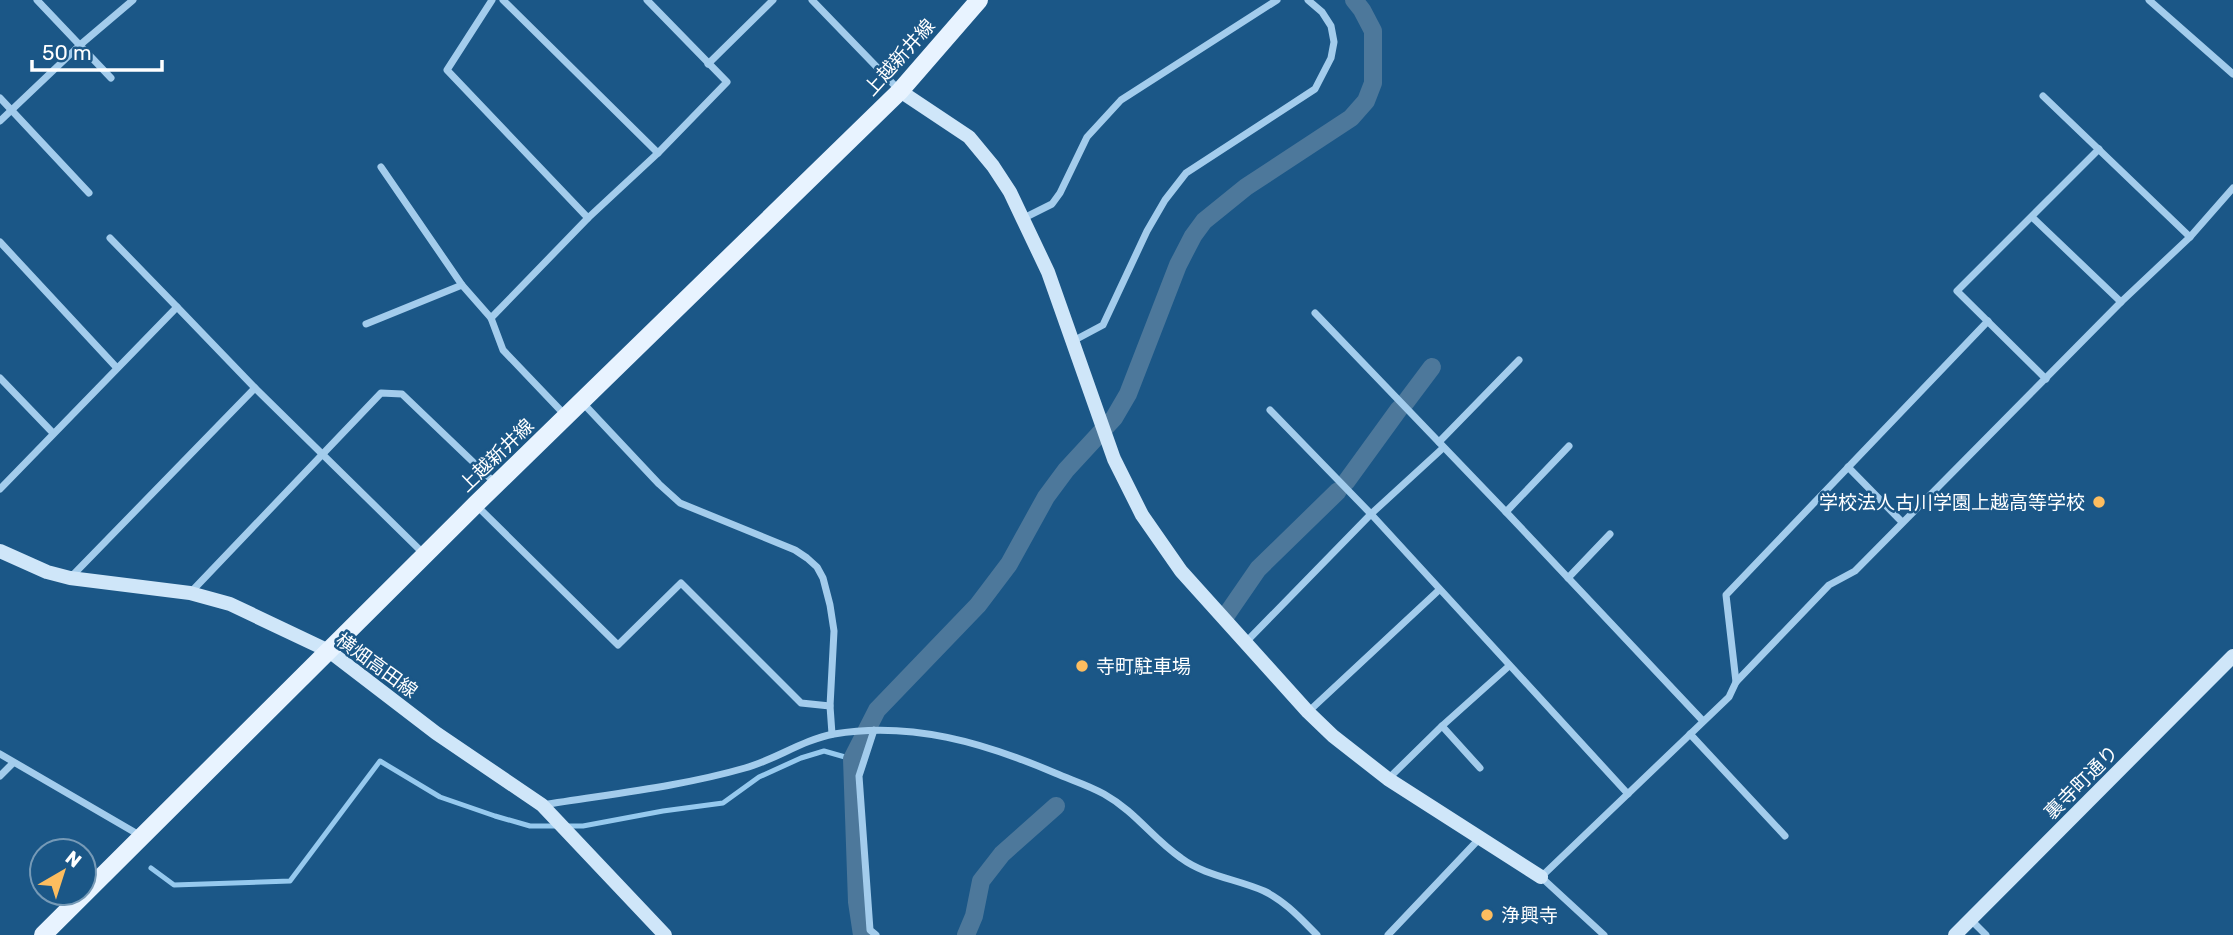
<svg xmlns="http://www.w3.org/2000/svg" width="2233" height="935" viewBox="0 0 2233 935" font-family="Rubik,'Noto Sans JP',sans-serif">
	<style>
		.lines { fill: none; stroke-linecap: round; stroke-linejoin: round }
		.stream { stroke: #96c9ee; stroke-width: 5 }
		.canal { stroke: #4d789b; stroke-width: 18 }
		.street { stroke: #a3ccec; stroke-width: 7 }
		.secondary { stroke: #cfe6f9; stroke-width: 14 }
		.primary { stroke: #e8f3ff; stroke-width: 18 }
		.poi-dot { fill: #fdbd5f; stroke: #1b5787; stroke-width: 2.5 }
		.labels { text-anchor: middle; stroke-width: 5; stroke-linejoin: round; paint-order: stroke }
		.street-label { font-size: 19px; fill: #fff; stroke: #1b5787 }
		.poi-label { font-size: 19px; fill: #fff; stroke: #1b5787; text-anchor: start }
	</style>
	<rect width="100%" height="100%" fill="#1b5787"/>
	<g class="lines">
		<!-- stream -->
		<g class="stream">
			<polyline points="567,826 583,826 663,811 723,803 759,777 801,758 824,751 852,759"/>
			<polyline points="151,868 174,885 290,881 380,761 440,797 495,816 530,826 557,826"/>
		</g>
		<!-- canal -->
		<g class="canal">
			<polyline points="1405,403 1432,367"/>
			<polyline points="1346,482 1399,409"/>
			<polyline points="1227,614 1258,569 1338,491"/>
			<polyline points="862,935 857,902 852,759 877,710 978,605 1009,564 1046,497 1066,470 1114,418 1128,394 1178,265 1193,236 1204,221 1246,187 1351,118 1366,101 1373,83 1373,31 1362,10 1354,0"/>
			<polyline points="966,935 974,916 981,881 1002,854 1056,806"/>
		</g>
		<!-- street -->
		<g class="street">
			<polyline points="37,0 111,78"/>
			<polyline points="492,0 447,70 588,218"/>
			<polyline points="503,0 658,153"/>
			<polyline points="812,0 899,90"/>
			<polyline points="2149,0 2233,74"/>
			<polyline points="708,64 773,0"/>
			<polyline points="2043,96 2190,237"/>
			<polyline points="0,98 89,193"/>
			<polyline points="0,121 80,45 133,0"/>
			<polyline points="381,167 462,285 491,318"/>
			<polyline points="2032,217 2121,302"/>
			<polyline points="1024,218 1052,204 1060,193 1087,137 1121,100 1277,0"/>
			<polyline points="110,238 177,307"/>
			<polyline points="0,242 117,368"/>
			<polyline points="1315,313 1506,512 1703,721"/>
			<polyline points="366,324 462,285"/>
			<polyline points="1073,341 1103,325 1147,231 1165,200 1186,173 1315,89 1331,58 1334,42 1331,26 1322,12 1308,0"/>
			<polyline points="0,378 53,433"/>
			<polyline points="2046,379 1957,291 2099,149"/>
			<polyline points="581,401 659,484 680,503 795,550 807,558 817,567 823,578 830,605 834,631 830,706 832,734"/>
			<polyline points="1270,410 1371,514 1628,794"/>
			<polyline points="565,415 503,350 491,318 588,218 658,153 727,82 647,0"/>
			<polyline points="1439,442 1519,360"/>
			<polyline points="1848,467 1902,522"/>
			<polyline points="0,489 177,307 255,388 425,555"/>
			<polyline points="476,505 618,645 681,583 801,703 830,706"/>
			<polyline points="1506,512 1569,446"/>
			<polyline points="70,578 255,388"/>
			<polyline points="1568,578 1610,534"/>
			<polyline points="191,592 381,393 402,394 495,483"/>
			<polyline points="1246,642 1371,514 1443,448"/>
			<polyline points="1736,682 1726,595 1988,321"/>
			<polyline points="1308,712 1439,590"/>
			<polyline points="1442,726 1480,768"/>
			<polyline points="874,730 859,776 870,930 876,935"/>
			<polyline points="1690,734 1785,836"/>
			<polyline points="0,754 141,836"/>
			<polyline points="0,776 13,763"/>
			<polyline points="1388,779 1442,726 1509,666"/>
			<path d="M542 805C609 794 679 787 745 768 775 760 802 740 834 734 911 721 985 743 1055 773 1071 780 1088 785 1104 794 1136 812 1153 839 1181 858 1205 876 1237 879 1264 891 1285 901 1301 919 1317 935"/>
			<polyline points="1971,920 1986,935"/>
			<polyline points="1388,935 1480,838"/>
			<polyline points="1604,935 1541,877 1729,697 1736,682 1829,585 1855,571 2121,302 2190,237 2233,188"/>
		</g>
		<!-- secondary -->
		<g class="secondary">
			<polyline points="900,91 969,137 993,166 1010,192 1048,272 1114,459 1142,515 1181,571 1308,712 1333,736 1388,779 1541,877"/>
			<polyline points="0,551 47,572 70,578 190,593 230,604 329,651 436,733 542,805 665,935"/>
			<polyline points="1955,935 2233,656"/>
		</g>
		<!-- primary -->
		<polyline class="primary" points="43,935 476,504 900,91 979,0"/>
	</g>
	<!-- markers -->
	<g class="poi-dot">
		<circle cx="2099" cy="502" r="7"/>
		<circle cx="1082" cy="666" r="7"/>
		<circle cx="1487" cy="915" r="7"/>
	</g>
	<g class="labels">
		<!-- street labels -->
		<g class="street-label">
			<text transform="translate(899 57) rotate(-48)" y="7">上越新井線</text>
			<text transform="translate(496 455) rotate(-44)" y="7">上越新井線</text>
			<text transform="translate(377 665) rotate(36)" y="7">横畑高田線</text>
			<text transform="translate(2081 782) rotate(-45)" y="7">裏寺町通り</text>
		</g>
		<!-- poi labels -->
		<g class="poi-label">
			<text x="2085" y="509" text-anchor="end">学校法人古川学園上越高等学校</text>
			<text x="1096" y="673">寺町駐車場</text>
			<text x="1501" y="922">浄興寺</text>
		</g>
	</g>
	<!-- north arrow -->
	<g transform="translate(63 872) rotate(39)"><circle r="33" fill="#1b5787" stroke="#769ab7" stroke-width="2"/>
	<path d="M0-5L12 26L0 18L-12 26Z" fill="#fdbd5f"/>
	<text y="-10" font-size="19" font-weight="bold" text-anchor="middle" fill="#ffffff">N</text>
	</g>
	<!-- scale -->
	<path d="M32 60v10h130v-10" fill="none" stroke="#ffffff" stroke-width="3.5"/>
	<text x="42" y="60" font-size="21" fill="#ffffff" stroke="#1b5787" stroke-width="5" paint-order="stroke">50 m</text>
</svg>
